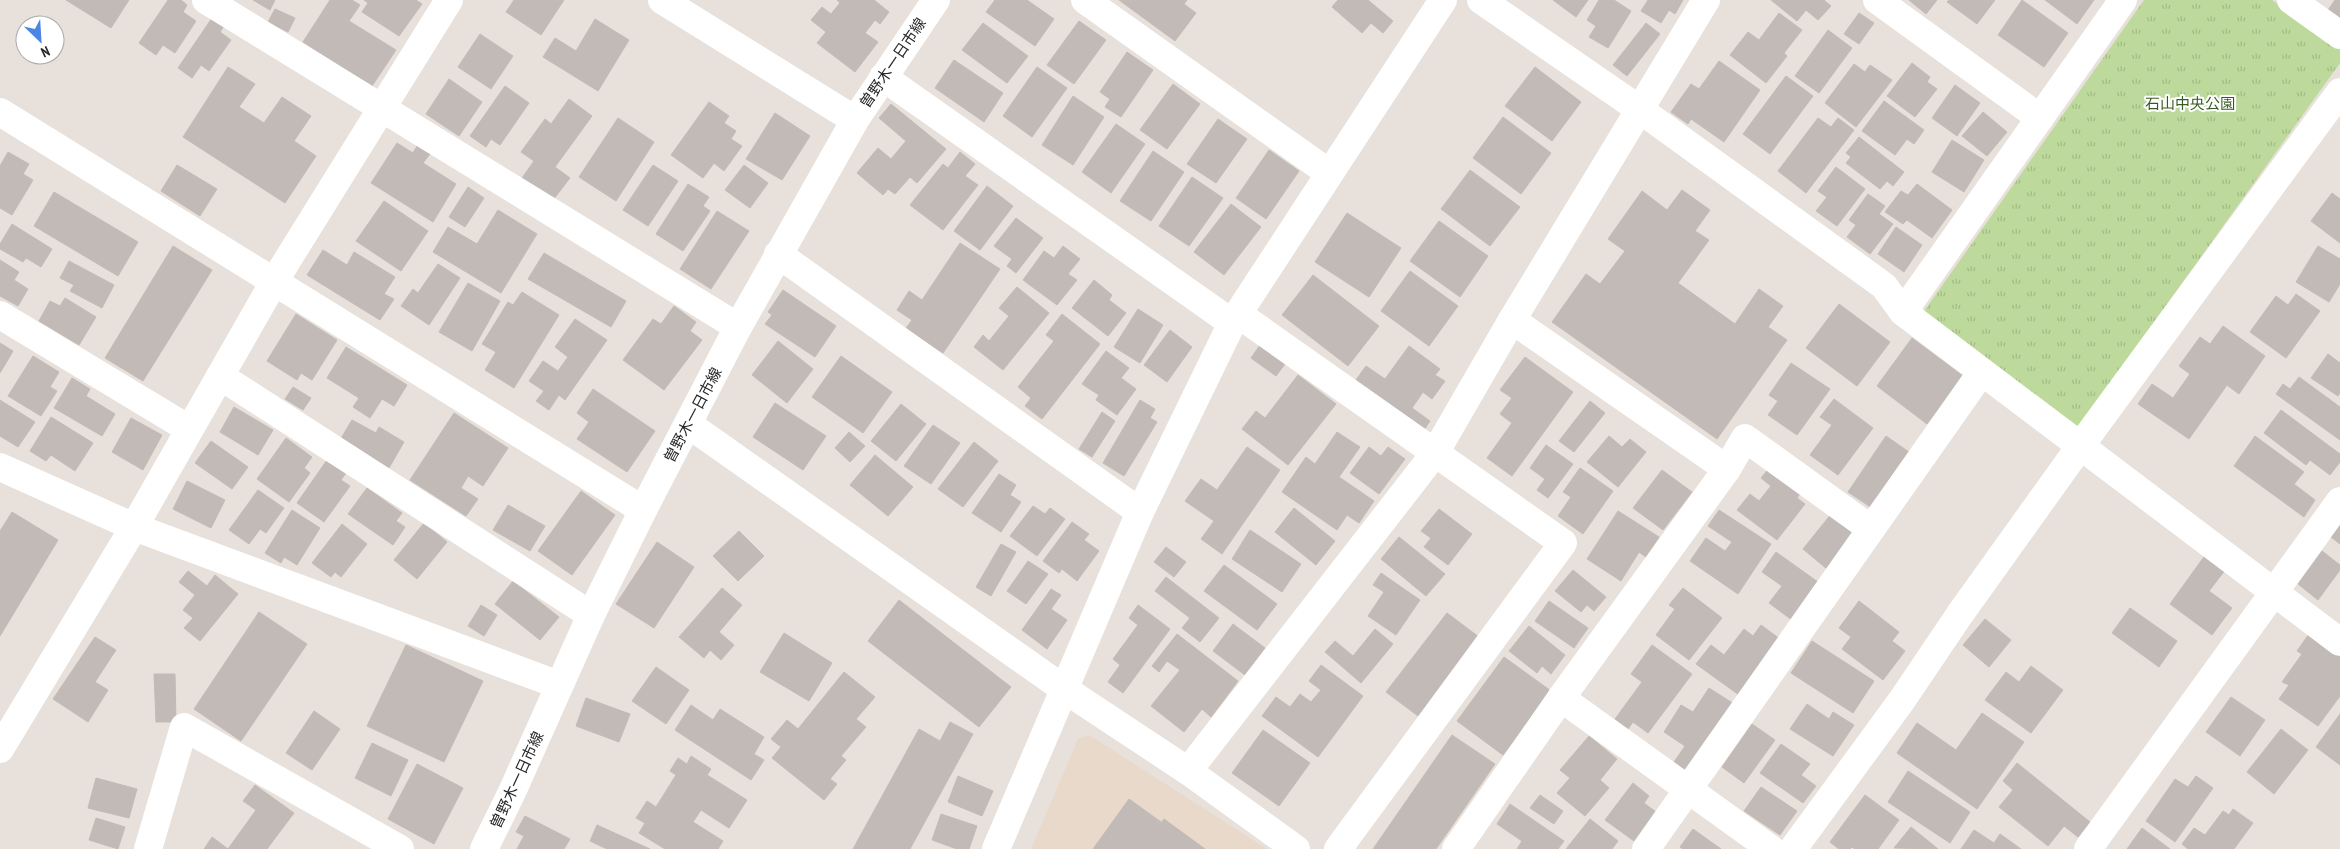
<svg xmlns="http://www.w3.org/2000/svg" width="2340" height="849" viewBox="0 0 2340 849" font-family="'PT Sans Narrow','Noto Sans JP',sans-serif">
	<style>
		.education { fill: #e9d9cb }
		.park { fill: url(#park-tufts) }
		.building { fill: #c1bab7; stroke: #c3bbb5 }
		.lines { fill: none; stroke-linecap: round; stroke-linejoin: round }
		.minor { stroke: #fff; stroke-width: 28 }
		.secondary { stroke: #fff; stroke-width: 28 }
		.labels { text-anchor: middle; stroke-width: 4; stroke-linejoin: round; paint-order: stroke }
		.street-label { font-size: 15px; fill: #272727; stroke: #fff }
		.park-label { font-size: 15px; fill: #385b21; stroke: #fff }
	</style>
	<defs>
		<pattern id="park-tufts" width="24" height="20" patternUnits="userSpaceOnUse" patternTransform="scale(1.25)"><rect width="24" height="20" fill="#bdda9c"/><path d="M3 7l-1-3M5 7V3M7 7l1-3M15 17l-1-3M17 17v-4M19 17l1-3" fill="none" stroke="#a2bb86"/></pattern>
	</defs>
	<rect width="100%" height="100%" fill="#e8e0da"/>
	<!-- education -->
	<polygon class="education" points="1089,735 1267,849 1031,849 1078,739"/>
	<!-- park -->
	<polygon class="park" points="2144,0 2272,0 2340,49 2340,63 2079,427 1922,314"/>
	<!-- building -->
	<g class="building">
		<polygon points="66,0 129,0 111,28"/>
		<polygon points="168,0 181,0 187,5 183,12 196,21 175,53 163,45 156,55 139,43"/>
		<polygon points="253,0 275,0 270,10"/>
		<polygon points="330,0 352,0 360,5 349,21 396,50 372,86 303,42"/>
		<polygon points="364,0 416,0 422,4 399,36 362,12 368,3"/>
		<polygon points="514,0 564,0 541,35 506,12"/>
		<polygon points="837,0 874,0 889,12 880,24 875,20 865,33 878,42 855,72 817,43 826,32 811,20 822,7 831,14 840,3"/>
		<polygon points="995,0 1027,0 1054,19 1035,46 986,12"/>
		<polygon points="1119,0 1187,0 1184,4 1196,13 1175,41"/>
		<polygon points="1338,0 1368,0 1393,21 1383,33 1371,23 1362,33 1332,7"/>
		<polygon points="1553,0 1588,0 1576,17"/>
		<polygon points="1599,0 1614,0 1631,11 1608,48 1589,37 1596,26 1587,20"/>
		<polygon points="1648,0 1683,0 1675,14 1669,10 1661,23 1641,11"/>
		<polygon points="1771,0 1824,0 1831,6 1818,20 1806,10 1797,21"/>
		<polygon points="1909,0 1937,0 1926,14"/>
		<polygon points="1949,0 1995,0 1977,24 1947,2"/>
		<polygon points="2022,0 2068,33 2044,67 1998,35"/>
		<polygon points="2045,0 2094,0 2077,24"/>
		<polygon points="2335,0 2340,0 2340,22 2326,13"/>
		<polygon points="275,9 295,18 288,32 268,22"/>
		<polygon points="1779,13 1802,30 1784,53 1787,56 1766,83 1730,55 1748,32 1759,40"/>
		<polygon points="1859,13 1874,23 1859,44 1844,34"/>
		<polygon points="212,18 224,26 220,32 231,40 209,71 201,65 192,78 178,68"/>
		<polygon points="595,19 629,40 598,91 543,57 555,38 576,51"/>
		<polygon points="1079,21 1106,40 1074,84 1047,65"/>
		<polygon points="983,23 1028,56 1007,83 962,50"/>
		<polygon points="1646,23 1660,34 1627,76 1613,65"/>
		<polygon points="1828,30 1852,48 1819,93 1795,76"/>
		<polygon points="480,34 513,56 491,89 458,67"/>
		<polygon points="1127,52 1153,70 1121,117 1105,107 1110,99 1100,92"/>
		<polygon points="954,60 1003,93 984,122 935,88"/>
		<polygon points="1719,61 1760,90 1724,142 1691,119 1688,124 1671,112 1691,84 1699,89"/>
		<polygon points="1912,63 1930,77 1927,82 1937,89 1915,117 1887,96"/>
		<polygon points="1854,64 1865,72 1870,65 1892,80 1856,127 1825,103"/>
		<polygon points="228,67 255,84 239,107 264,123 282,97 311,116 294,141 316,156 285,203 183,137"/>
		<polygon points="1037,67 1067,88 1032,137 1003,116"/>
		<polygon points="1535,67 1581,102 1552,141 1505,106"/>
		<polygon points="1786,76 1813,96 1770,154 1743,134"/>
		<polygon points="449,79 482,102 459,136 426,114"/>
		<polygon points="1173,84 1200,104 1167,149 1140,130"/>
		<polygon points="1955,85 1980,103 1957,136 1932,118"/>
		<polygon points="505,86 529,103 500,145 491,139 486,147 470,136"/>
		<polygon points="1073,96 1104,117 1073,165 1042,145"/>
		<polygon points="569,99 592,116 555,167 570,178 553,200 522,178 534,161 521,152 545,119 551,124"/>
		<polygon points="1884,101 1924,130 1914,144 1907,139 1895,155 1862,131"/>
		<polygon points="709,102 729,116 724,123 736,131 731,139 742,146 724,171 714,163 703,178 671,155"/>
		<polygon points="891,104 946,149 917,183 910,177 895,194 888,189 883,195 857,173 878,148 891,159 906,141 879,118"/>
		<polygon points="1983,112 2007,132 1987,156 1962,136"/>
		<polygon points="775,113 810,136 782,180 746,159"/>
		<polygon points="1503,117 1551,153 1521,194 1473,158"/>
		<polygon points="618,118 654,142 616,201 579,177"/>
		<polygon points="1818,118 1831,127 1838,118 1854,130 1806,193 1778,171"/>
		<polygon points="1218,119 1247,139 1216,183 1187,164"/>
		<polygon points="1116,124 1145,144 1111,193 1082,172"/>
		<polygon points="1859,137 1904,172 1893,186 1887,181 1880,189 1846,163 1851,157 1846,153"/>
		<polygon points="1952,140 1984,160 1964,192 1932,172"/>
		<polygon points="397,143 413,153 417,146 430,154 423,163 456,184 433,222 371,183"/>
		<polygon points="1269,150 1299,171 1266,219 1236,198"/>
		<polygon points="1153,151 1184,172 1151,221 1120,201"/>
		<polygon points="8,152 29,164 23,174 33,180 12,215 0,208 0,166"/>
		<polygon points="960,152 975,164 965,176 978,185 943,230 910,205 943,164 948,168"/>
		<polygon points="177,165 217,189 200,216 161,191"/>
		<polygon points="653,165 678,181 648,226 623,210"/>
		<polygon points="744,165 768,183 750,208 725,190"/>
		<polygon points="1836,167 1865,189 1837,226 1816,211 1827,197 1818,191"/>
		<polygon points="1470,170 1520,207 1490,246 1441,209"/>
		<polygon points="1192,177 1223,198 1189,246 1159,226"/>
		<polygon points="688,184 709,197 703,206 710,211 683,251 656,234"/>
		<polygon points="1917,184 1952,210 1932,238 1907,220 1903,224 1885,212 1901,191 1908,195"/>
		<polygon points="987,186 1013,206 980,250 954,231"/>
		<polygon points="468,187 484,198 465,227 449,217"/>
		<polygon points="1682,190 1710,210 1695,231 1709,240 1678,283 1735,324 1759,289 1783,306 1768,327 1787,340 1717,439 1552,322 1586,274 1600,284 1625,251 1608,239 1642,191 1667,210"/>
		<polygon points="54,192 138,242 118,276 34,226"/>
		<polygon points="2332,193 2340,199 2340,243 2311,221"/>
		<polygon points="1868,194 1885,206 1879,214 1893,224 1870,254 1847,237 1856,225 1849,220"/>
		<polygon points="384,201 428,231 401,271 356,241"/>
		<polygon points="1231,204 1261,227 1224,275 1194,252"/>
		<polygon points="498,210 537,234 501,293 433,252 448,227 477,244"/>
		<polygon points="717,211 749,231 711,289 680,269"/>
		<polygon points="1347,213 1401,248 1369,297 1315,262"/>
		<polygon points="1016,218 1043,238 1016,273 1007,266 1012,259 994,246"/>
		<polygon points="1439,221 1488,256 1460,297 1410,261"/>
		<polygon points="12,224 52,249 41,267 26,258 23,262 0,249 0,244"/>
		<polygon points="1896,227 1922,245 1904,272 1878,254"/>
		<polygon points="960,243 1000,269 943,353 906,328 912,320 897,310 909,291 922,300"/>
		<polygon points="173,246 212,270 143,381 105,358"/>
		<polygon points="1063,246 1080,259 1068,274 1077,280 1057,305 1023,280 1044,251 1054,258"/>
		<polygon points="2318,246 2340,259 2340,284 2329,302 2296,282"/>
		<polygon points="323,250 347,265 354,252 395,277 384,294 394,299 380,320 307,275"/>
		<polygon points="544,253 626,301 611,327 528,279"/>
		<polygon points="0,260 19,272 14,280 28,289 18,306 0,296"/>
		<polygon points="69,261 114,285 102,308 70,291 74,285 60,278"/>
		<polygon points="438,264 460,278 429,325 401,306 413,289 418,293"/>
		<polygon points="1410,271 1458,306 1429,346 1381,311"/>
		<polygon points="1313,275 1379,326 1348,366 1282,315"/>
		<polygon points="1094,280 1112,295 1109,300 1126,313 1108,336 1072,308"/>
		<polygon points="468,283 500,301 472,351 439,332"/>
		<polygon points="1017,287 1049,313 1003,370 974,347 983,335 989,341 1009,316 999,308"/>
		<polygon points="783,290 836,326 815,357 765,324 772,315 768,312"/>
		<polygon points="522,292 559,315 514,388 485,370 496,352 482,344 508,302 513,305"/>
		<polygon points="2296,294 2320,311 2286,358 2250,332 2276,296 2288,305"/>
		<polygon points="65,298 96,317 79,345 39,321 50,301 60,306"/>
		<polygon points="1839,304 1890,342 1857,386 1806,348"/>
		<polygon points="674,306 696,322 690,331 702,340 664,390 623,360 653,319 661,324"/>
		<polygon points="1138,309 1163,325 1140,363 1114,347"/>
		<polygon points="296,314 337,340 312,380 301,373 297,380 267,361"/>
		<polygon points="1062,314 1100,344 1042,419 1025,406 1031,398 1018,387 1054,341 1046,335"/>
		<polygon points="575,319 607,340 565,400 559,395 549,410 536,401 544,391 529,381 543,361 558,371 568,357 555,347"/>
		<polygon points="2223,326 2265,356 2239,394 2227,385 2189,439 2138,404 2152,384 2173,398 2190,374 2179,366 2200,337 2210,344"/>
		<polygon points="1170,330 1192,347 1167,382 1144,365"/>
		<polygon points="1912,338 1963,376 1927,424 1877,386"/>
		<polygon points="778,341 813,369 787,403 752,375"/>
		<polygon points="0,343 13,351 0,373"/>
		<polygon points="1260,345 1285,364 1276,376 1251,358"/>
		<polygon points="1409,346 1440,369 1435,375 1445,381 1432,399 1423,392 1412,408 1430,421 1424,430 1356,380 1366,366 1385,379"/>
		<polygon points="346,347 407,385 394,406 382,399 370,418 353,407 359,398 327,378"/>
		<polygon points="1106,351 1129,368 1121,378 1136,389 1117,415 1096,400 1099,395 1082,384"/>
		<polygon points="2328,354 2340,363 2340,393 2338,396 2311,378"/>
		<polygon points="33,356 59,372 50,387 57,391 41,416 8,396"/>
		<polygon points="841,356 892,392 863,433 812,397"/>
		<polygon points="1525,357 1573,392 1512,476 1487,458 1512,423 1500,414 1512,398 1500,390"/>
		<polygon points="1791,363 1830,389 1797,435 1768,415 1778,401 1769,395"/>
		<polygon points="1298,375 1336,404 1288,465 1242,429 1256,411 1265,418"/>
		<polygon points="2299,377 2340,407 2340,440 2276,394 2283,384 2290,389"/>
		<polygon points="72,378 90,389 86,396 115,414 102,436 54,408"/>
		<polygon points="293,387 311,398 303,410 285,399"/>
		<polygon points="593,389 655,431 627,472 577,439 589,422 577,413"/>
		<polygon points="1834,399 1873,428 1838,475 1810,455 1832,425 1820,417"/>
		<polygon points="0,400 35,422 18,447 0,436"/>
		<polygon points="1140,400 1155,409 1150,418 1157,422 1124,476 1103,463"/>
		<polygon points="1590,401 1605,413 1574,452 1559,441"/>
		<polygon points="775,403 826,436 803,470 753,437"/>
		<polygon points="901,404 926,424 896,461 871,441"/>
		<polygon points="234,407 273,430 258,455 220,432"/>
		<polygon points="2281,410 2340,454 2340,462 2330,475 2310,460 2306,465 2264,433"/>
		<polygon points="1102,412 1115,421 1092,457 1079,449"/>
		<polygon points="454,413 508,448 483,486 468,476 461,488 478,499 466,516 410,480"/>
		<polygon points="51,417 93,443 75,471 51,455 46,461 30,451"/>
		<polygon points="131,418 162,435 143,470 112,452"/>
		<polygon points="352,420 376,433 379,427 404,442 389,468 340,440"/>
		<polygon points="933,425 960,443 931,484 904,466"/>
		<polygon points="849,432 865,446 850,462 835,448"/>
		<polygon points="1337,432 1360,447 1339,477 1374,501 1359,523 1347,515 1337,530 1282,492 1306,457 1315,464"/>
		<polygon points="1609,436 1622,447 1630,439 1646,452 1618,487 1587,462"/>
		<polygon points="1886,436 1909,452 1872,508 1848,492"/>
		<polygon points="2255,436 2304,472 2294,484 2315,500 2304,517 2234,466"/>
		<polygon points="286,438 312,457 304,468 310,473 289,502 257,479"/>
		<polygon points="211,441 248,467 232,489 195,463"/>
		<polygon points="974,442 998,461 963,507 938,489"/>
		<polygon points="1546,445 1573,464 1548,498 1537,490 1545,479 1530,468"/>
		<polygon points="1247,447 1280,470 1222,554 1201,539 1214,521 1185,501 1201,479 1217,490"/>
		<polygon points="1369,447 1381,456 1388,447 1405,459 1379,494 1350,473"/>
		<polygon points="875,455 913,487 888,516 850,485"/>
		<polygon points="327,460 346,473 341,480 350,486 324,522 297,503"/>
		<polygon points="1770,467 1802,491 1797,498 1805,504 1777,540 1737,510 1750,494 1759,501 1771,486 1761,478"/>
		<polygon points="1580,468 1613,491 1583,534 1558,516 1571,497 1563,492"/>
		<polygon points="1662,470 1692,492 1663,530 1633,508"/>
		<polygon points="999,474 1016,485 1010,495 1021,502 1001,532 972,513"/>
		<polygon points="187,481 225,500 211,528 173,509"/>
		<polygon points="367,488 402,513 396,521 405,527 393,545 348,514"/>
		<polygon points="258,490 284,508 266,533 260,529 249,544 229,530"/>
		<polygon points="581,491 615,515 572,575 538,551"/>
		<polygon points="508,505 545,526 530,551 493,530"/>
		<polygon points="1033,506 1045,514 1050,508 1065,519 1037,556 1010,536"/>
		<polygon points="1294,508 1335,541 1316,565 1275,532"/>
		<polygon points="1439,509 1472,534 1448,565 1424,547 1431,538 1421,531"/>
		<polygon points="292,510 320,528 297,565 284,557 281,563 265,553"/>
		<polygon points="1719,510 1771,544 1738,594 1690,561 1706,538 1725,551 1732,542 1708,526"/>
		<polygon points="1618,511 1659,537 1646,557 1639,552 1621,581 1587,559"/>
		<polygon points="12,512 58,540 0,636 0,531"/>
		<polygon points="1832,513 1856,532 1827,569 1803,549"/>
		<polygon points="1072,522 1089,534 1084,540 1099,551 1077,581 1062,569 1059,573 1043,561"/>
		<polygon points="424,523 447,542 417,579 394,560"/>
		<polygon points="342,524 367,544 341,577 335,572 331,577 312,563"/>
		<polygon points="2340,524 2340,544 2331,537"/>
		<polygon points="1250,530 1301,564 1282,592 1232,559"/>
		<polygon points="739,531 764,556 738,581 713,556"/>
		<polygon points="1399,537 1445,574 1426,596 1381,559"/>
		<polygon points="657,542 694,567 654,628 616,604"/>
		<polygon points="1001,544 1016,552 991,596 976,587"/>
		<polygon points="1166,547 1186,562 1174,577 1154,562"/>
		<polygon points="2322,551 2340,565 2340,570 2318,600 2298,584"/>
		<polygon points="1776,552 1818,582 1792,620 1769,603 1782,586 1762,572"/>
		<polygon points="2206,554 2226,569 2209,591 2232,608 2212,635 2170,604"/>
		<polygon points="1028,561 1048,574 1026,604 1007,591"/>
		<polygon points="1224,565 1277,604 1257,630 1204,591"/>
		<polygon points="1573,570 1606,597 1594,611 1587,605 1581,612 1555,591"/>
		<polygon points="188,571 207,586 215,575 238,594 200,641 184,628 193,618 183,610 195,595 179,582"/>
		<polygon points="1381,573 1420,600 1396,635 1368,616 1384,592 1373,585"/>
		<polygon points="1166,577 1219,618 1200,642 1182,628 1190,618 1155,591"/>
		<polygon points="513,581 559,617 540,640 495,604"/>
		<polygon points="722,588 742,605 719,632 734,645 721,660 710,650 704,658 679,637"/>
		<polygon points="1683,588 1722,618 1689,660 1656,635 1675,609 1669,605"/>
		<polygon points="1051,589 1061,595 1051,609 1067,620 1047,649 1022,630"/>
		<polygon points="899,600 1011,687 979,727 868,641"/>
		<polygon points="1549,601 1588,628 1574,648 1535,621"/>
		<polygon points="1859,601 1899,632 1892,641 1905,651 1883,680 1842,649 1851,637 1839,628"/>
		<polygon points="481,605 497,615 484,636 468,626"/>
		<polygon points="1138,605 1170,629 1123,693 1108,682 1120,665 1113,659 1138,625 1129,618"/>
		<polygon points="2130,608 2177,641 2159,667 2112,633"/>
		<polygon points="259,612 307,644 241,741 194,709"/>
		<polygon points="1447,613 1479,637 1418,716 1386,692"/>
		<polygon points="1985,619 2011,640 1989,667 1963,645"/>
		<polygon points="1233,624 1265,648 1245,675 1213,651"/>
		<polygon points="1761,625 1780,639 1739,695 1696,664 1711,645 1724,655 1744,629 1753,636"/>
		<polygon points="1529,626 1565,655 1551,674 1542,666 1537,673 1509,651"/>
		<polygon points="1375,629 1393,644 1361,683 1325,652 1335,641 1353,656"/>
		<polygon points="2311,631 2340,650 2340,696 2318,726 2279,699 2289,685 2282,682 2302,654 2297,651"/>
		<polygon points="784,633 832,663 809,701 760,672"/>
		<polygon points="1177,634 1238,681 1211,717 1202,709 1184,732 1151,706 1180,670 1167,661 1159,672 1152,666"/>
		<polygon points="95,637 116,650 95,682 108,690 88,722 53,699"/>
		<polygon points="1812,641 1874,681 1853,713 1791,673"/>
		<polygon points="406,645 483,681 444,762 367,726"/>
		<polygon points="1652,645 1692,674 1648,733 1633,722 1628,729 1615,719 1642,682 1631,674"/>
		<polygon points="1504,657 1551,691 1503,755 1457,721"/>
		<polygon points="1321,665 1363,696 1318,757 1262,716 1276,697 1290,707 1300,694 1311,702 1321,690 1309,681"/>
		<polygon points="2031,666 2063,690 2031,733 1985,700 2006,672 2019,682"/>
		<polygon points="656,667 689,690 666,724 632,701"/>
		<polygon points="844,672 875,697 856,719 866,727 841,756 846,760 830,779 837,784 824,800 772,758 781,747 771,739 787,720 798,729"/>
		<polygon points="154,674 175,674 176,722 156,722"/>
		<polygon points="1709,688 1734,704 1688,772 1674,762 1685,746 1664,732 1681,705 1693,712"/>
		<polygon points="2231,697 2265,720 2240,756 2206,732"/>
		<polygon points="586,698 630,714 619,742 576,726"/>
		<polygon points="1807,704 1829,719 1833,712 1854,725 1833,756 1790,729"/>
		<polygon points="691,705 713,720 720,709 764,737 754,754 764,760 751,780 675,730"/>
		<polygon points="314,711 340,729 312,770 286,753"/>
		<polygon points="1982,713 2024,742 1977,809 1897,753 1917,723 1956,750"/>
		<polygon points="2340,714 2340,765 2316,747"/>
		<polygon points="950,722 973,734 910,849 853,849 919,729 940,741"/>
		<polygon points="1752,724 1775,740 1744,783 1722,767"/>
		<polygon points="2281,729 2308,750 2274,794 2247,772"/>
		<polygon points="1263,730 1310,763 1279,806 1232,773"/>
		<polygon points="1452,735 1495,764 1436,849 1373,849"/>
		<polygon points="1589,736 1617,759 1600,780 1609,788 1585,816 1557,793 1570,778 1560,770"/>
		<polygon points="372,743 408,760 391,796 355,778"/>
		<polygon points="1781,744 1810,764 1801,775 1816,786 1803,803 1760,773"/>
		<polygon points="691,756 711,769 707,775 747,800 729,828 701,810 693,822 723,841 718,849 665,849 639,833 645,823 636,818 647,801 656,807 676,775 670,771 678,758 687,764"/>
		<polygon points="2017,763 2090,822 2078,837 2064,826 2048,846 1999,807 2013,790 2003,781"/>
		<polygon points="417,764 463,788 434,844 388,819"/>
		<polygon points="1908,771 1970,812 1950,843 1888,802"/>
		<polygon points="958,776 993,791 982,816 948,802"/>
		<polygon points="2196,776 2213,788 2175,842 2146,821 2175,779 2188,787"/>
		<polygon points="96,778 137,789 129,818 88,808"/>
		<polygon points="1633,783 1649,796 1644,803 1656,812 1634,841 1605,820"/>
		<polygon points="255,785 294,813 267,849 204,849 212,837 228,849 256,810 243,801"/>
		<polygon points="1761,787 1797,811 1780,835 1744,811"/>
		<polygon points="1540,795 1563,811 1554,824 1530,808"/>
		<polygon points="1865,795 1899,820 1878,849 1855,849 1852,847 1850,849 1839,849 1830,842"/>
		<polygon points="1129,799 1161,822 1142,849 1093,849"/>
		<polygon points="1510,804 1564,841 1558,849 1517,849 1522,841 1497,824"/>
		<polygon points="2233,809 2253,823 2234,849 2188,849 2182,844 2194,828 2205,835 2223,811 2229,815"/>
		<polygon points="941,814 977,826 969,849 957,849 932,840"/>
		<polygon points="525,816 570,839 564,849 517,849 524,836 516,832"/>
		<polygon points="96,818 125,827 118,849 89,840"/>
		<polygon points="1164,819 1205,849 1142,849"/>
		<polygon points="1590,819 1618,841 1612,849 1566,849"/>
		<polygon points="597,825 650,849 607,849 590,841"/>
		<polygon points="1911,827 1938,849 1894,848"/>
		<polygon points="2142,828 2170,849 2127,849"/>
		<polygon points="1693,829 1721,849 1683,849 1680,847"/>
		<polygon points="1974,830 1994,843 2000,834 2021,849 1961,849"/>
	</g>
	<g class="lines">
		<!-- minor -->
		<g class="minor">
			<polyline points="206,0 738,327"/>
			<polyline points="662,0 855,120"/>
			<polyline points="1085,0 1329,173"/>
			<polyline points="1481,0 1639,109 1884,286 1903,312 2123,0"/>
			<polyline points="1877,0 2040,118"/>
			<polyline points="2291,0 2340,35"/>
			<polyline points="883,77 1232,323"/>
			<polyline points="0,112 643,510"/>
			<polyline points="778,254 1140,512"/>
			<polyline points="1903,312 2340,642"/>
			<polyline points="1238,314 1563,543 1338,849"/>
			<polyline points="0,315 189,429"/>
			<polyline points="1512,320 1727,469"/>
			<polyline points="220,376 591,615"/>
			<polyline points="688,424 1064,689 1188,771 1296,849"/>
			<polyline points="0,467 134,527 559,685"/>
			<polyline points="1561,698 1771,849"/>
			<polyline points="0,749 134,527 275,280 449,0"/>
			<polyline points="1188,771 1435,453 1512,320 1706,0"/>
			<polyline points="148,849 184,727 400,849"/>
			<polyline points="996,849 1140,512 1232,323 1443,0"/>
			<polyline points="1456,849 1561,698 1727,469 1745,438 1871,529"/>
			<polyline points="1646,849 1981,373"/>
			<polyline points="1793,849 1902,700 1960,614 2081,445 2340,92"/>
			<polyline points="2088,849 2340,501"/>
		</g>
		<!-- secondary -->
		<polyline class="secondary" points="484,849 512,792 591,615 643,510 738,327 855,120 936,0"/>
	</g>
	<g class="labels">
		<!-- street labels -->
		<g class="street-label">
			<text transform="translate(893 63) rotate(-56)" y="5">曽野木一日市線</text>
			<text transform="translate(693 415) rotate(-62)" y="5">曽野木一日市線</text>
			<text transform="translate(517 780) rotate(-65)" y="5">曽野木一日市線</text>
		</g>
		<!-- park labels -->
		<g class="park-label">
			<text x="2190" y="109">石山中央公園</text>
		</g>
	</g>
	<!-- north arrow -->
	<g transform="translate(40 40) rotate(155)"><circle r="24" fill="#ffffff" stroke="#a9a9a9"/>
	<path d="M0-4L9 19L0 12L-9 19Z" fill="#4b86e5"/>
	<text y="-8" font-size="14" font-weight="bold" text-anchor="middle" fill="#272727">N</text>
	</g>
</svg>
